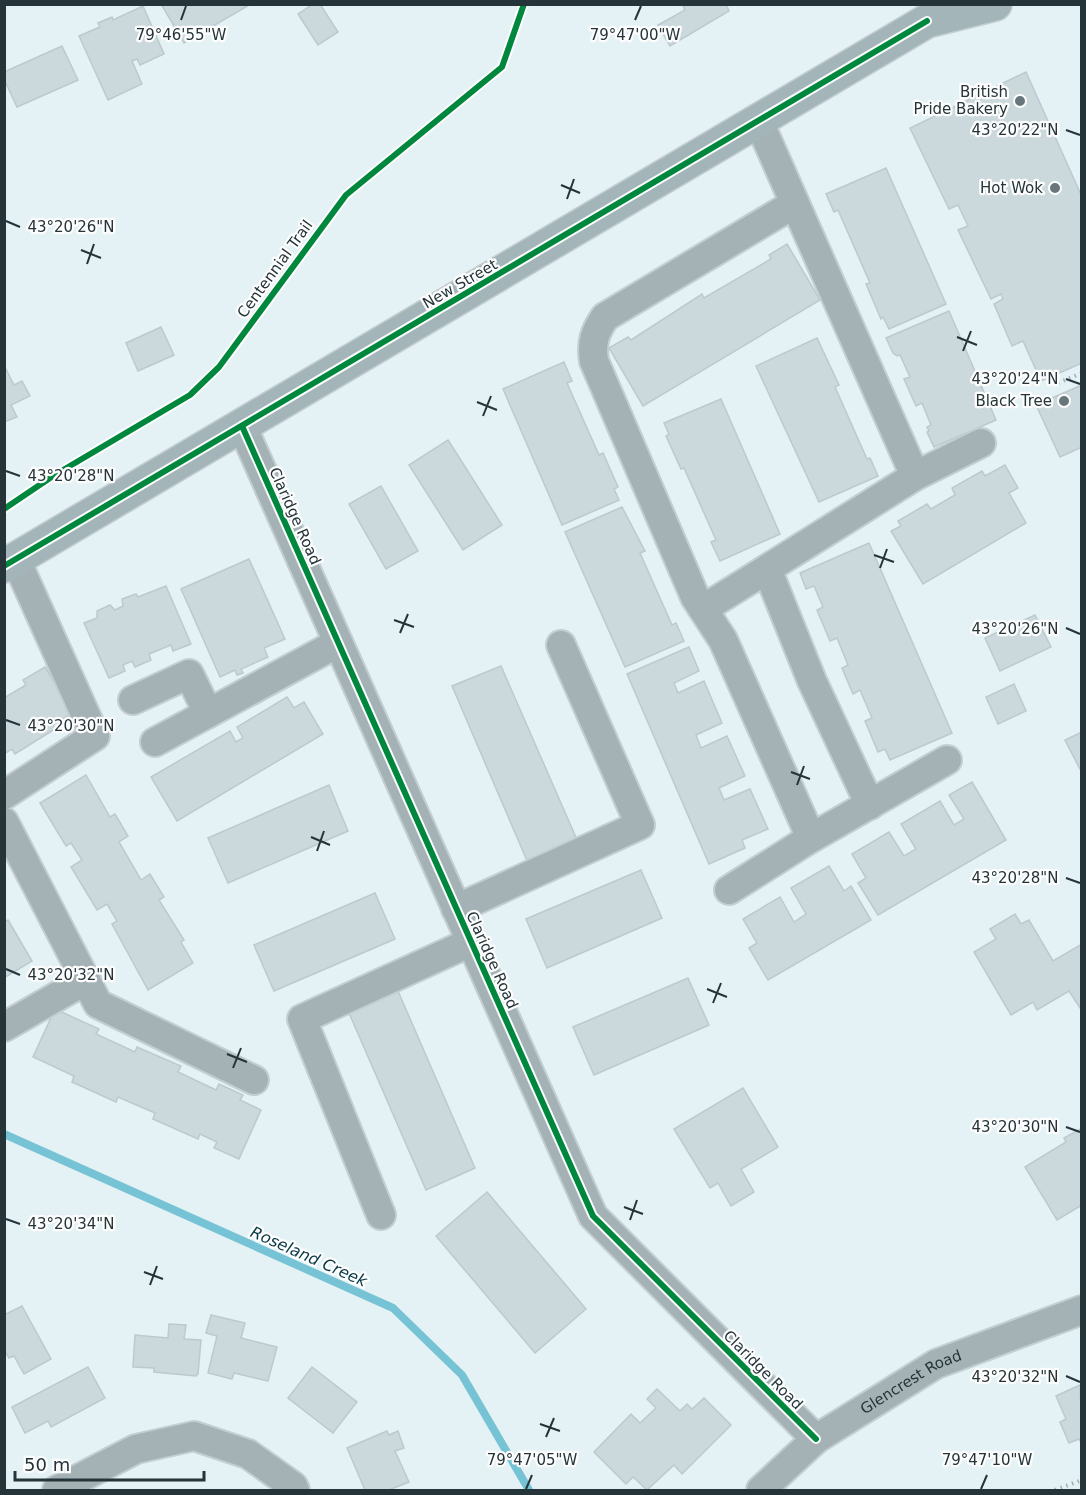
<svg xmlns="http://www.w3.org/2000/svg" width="1086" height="1495" viewBox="0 0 1086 1495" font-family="'DejaVu Sans',sans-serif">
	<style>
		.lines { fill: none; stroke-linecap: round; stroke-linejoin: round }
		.stream { stroke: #77c3d6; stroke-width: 8 }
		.building { fill: #cbd9dd; stroke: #bcc9cd; stroke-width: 1.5 }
		.minor-casing { stroke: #c3ced1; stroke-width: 32 }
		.major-casing { stroke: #c3ced1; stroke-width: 36 }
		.path { stroke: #a3aeb1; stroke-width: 4; stroke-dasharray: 1.5 4.5; stroke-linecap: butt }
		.minor { stroke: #a4b2b6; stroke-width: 28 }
		.major { stroke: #a4b5b9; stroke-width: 33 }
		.cycleway-casing { stroke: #fdfdfd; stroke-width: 10 }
		.cycleway { stroke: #00873e; stroke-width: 6 }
		.ticks { fill: none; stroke: #243438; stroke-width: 2 }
		.poi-dot { fill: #67767a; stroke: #fdfdfd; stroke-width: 2 }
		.labels { text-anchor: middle; stroke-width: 4.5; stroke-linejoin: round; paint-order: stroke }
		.poi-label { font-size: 15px; fill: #243438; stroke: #fdfdfd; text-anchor: end }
		.street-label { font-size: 15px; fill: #243438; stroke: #fdfdfd }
		.water-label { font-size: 16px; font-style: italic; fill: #083944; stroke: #fdfdfd }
		.ticks-label { font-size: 15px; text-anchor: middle; fill: #243438; stroke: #fdfdfd; stroke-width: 4.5; stroke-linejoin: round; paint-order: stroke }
	</style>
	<rect width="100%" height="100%" fill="#e4f1f5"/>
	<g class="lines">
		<!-- stream -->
		<polyline class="stream" points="4,1134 393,1308 462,1375 529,1490"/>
	</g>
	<!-- building -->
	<g class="building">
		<polygon points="161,4 251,4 184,43"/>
		<polygon points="313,4 320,4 338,32 318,45 298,14"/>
		<polygon points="682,4 726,4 729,11 670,46 658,25 685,10"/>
		<polygon points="143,6 164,54 140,65 137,59 132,61 142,84 108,100 79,36 100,27 98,23 112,17 113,20"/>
		<polygon points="62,46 78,80 17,107 4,79 4,72"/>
		<polygon points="1026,72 1082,197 1082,363 1041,381 1023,341 1012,346 994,304 1003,299 1001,294 991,299 958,230 968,226 958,205 949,209 910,128"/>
		<polygon points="886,168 946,304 889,329 883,317 881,319 866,284 870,283 838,210 834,212 826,194"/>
		<polygon points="787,244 820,300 643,406 609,348 628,337 631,340 702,294 704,298 771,259 769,255"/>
		<polygon points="949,311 996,420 934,447 927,432 929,431 927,427 931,425 922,403 916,406 904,379 910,377 900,355 897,356 893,353 886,338"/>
		<polygon points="161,327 174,355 138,371 126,343"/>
		<polygon points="817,338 839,385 835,387 867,459 870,458 878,476 819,502 756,366"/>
		<polygon points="564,362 572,381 567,383 599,455 603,453 618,487 614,489 619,500 562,525 503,389"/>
		<polygon points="4,365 14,385 22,381 30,396 11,405 17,417 4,422"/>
		<polygon points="1082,385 1082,447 1060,457 1036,405"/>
		<polygon points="721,399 780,534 720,561 711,542 716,540 684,468 681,469 666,436 669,434 664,423"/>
		<polygon points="448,440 502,525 463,550 409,465"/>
		<polygon points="1005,465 1018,488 1009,493 1026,523 923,584 891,531 901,526 898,521 927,504 931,509 955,495 952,488 982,471 985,476"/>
		<polygon points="381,486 418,551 386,569 349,504"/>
		<polygon points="622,507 645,551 640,553 672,625 676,623 684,641 625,667 565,532"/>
		<polygon points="869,543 952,733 890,760 885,749 878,752 865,721 872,718 860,690 853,694 842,668 848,665 837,638 830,641 817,610 823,607 814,586 806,589 800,573"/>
		<polygon points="249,559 285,639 264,648 268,657 241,669 243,673 237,675 235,670 220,677 181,589"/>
		<polygon points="166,586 191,644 173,651 171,645 149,654 151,660 135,667 132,661 123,665 125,671 109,678 84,623 97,618 97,611 110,605 115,610 123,606 122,599 136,594 138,597"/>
		<polygon points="1035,615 1051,647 1000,671 985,638"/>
		<polygon points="689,647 699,671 674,683 678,693 704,681 722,723 696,735 701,748 727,736 745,776 719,788 724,800 750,789 768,829 742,840 745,848 709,864 627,674"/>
		<polygon points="501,666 578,842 528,863 452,686"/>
		<polygon points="45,667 73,713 53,725 55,729 15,754 12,749 4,754 4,698 26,685 23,680"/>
		<polygon points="1014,684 1026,711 998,724 986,697"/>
		<polygon points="287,697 294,708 304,702 323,734 177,821 151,777 230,731 236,742 243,738 237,727"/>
		<polygon points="1082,732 1082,773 1065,740"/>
		<polygon points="86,775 110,817 115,814 128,836 119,842 141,880 150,874 164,897 159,900 184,940 181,942 193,963 148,990 112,924 117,921 107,904 97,910 71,867 82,860 71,843 66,846 40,803"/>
		<polygon points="972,782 1006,840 878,915 858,883 866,878 852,854 889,832 904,856 916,849 901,824 940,801 954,825 964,819 949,795"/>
		<polygon points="329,785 348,831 228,883 208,838"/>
		<polygon points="829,866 844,891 851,886 871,920 768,980 749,948 757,943 743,919 780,897 794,922 806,914 791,888"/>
		<polygon points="641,870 662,918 547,968 526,919"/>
		<polygon points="375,893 395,939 274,991 254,945"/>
		<polygon points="1015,914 1021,924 1029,920 1053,961 1082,944 1082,1011 1069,991 1037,1010 1033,1002 1011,1015 974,952 996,939 990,929"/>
		<polygon points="8,920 32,961 4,978 4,922"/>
		<polygon points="688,978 709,1025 594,1075 573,1027"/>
		<polygon points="398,991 475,1168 426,1190 349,1013"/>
		<polygon points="55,1009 99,1029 96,1034 135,1052 137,1047 181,1066 178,1072 216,1090 219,1084 243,1095 240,1100 261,1110 239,1159 214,1148 217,1142 200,1134 198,1139 153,1119 155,1113 118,1097 116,1102 72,1082 74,1076 33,1057"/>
		<polygon points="743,1088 778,1147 741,1169 754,1192 731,1206 718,1183 710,1188 674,1129"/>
		<polygon points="1082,1128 1082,1205 1057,1220 1025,1167 1066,1142 1064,1138"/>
		<polygon points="487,1192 586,1309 535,1353 436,1236"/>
		<polygon points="22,1306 51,1359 24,1374 14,1356 9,1358 4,1350 4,1315"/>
		<polygon points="211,1315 245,1323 241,1338 277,1347 268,1381 234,1373 232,1379 208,1373 217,1336 206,1333"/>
		<polygon points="169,1324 186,1325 184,1339 201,1340 198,1374 196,1376 154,1372 154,1368 133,1367 135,1335 168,1338"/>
		<polygon points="88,1367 105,1398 51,1427 48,1421 25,1433 12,1407"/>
		<polygon points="312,1367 357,1402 333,1433 288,1398"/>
		<polygon points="1080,1385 1082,1444 1079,1439 1069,1443 1060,1422 1066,1419 1056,1396"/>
		<polygon points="657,1389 680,1411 687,1404 692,1409 704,1398 731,1425 682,1474 674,1465 647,1490 633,1477 626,1484 594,1452 631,1414 640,1423 656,1408 647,1399"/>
		<polygon points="387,1431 389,1435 398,1431 404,1448 395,1451 409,1482 389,1490 365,1490 347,1448"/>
	</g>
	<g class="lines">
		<!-- minor casing -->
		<g class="minor-casing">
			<g id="minor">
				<polyline points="759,122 915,476"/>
				<path d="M794 204 605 317C595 332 591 342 594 361L695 597 723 640 811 838"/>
				<polyline points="242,426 593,1216 816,1439"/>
				<polyline points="703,609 767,569"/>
				<polyline points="133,700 189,674 208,713"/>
				<polyline points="155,742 338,643"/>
				<polyline points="4,795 95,736 16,560"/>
				<polyline points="870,805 812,681 767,569 915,476 981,443"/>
				<polyline points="4,822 98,1004 254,1080"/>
				<polyline points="729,890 811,838 947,760"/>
				<polyline points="456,909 640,825 561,645"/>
				<polyline points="4,1027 86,980"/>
				<polyline points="381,1215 302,1019 471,942"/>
				<polyline points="57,1490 136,1449 194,1436 248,1454 293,1486 295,1490"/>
				<path id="s1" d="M761 1490 816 1439 936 1364 1082 1310"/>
			</g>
		</g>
		<!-- major casing -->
		<g class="major-casing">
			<polyline id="major" points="4,566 927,21 995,4"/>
		</g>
		<!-- path -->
		<g class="path">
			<polyline points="1058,383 1082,373"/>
			<polyline points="1055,1490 1082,1480"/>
		</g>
		<!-- minor -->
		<use href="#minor" class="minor"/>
		<!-- major -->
		<use href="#major" class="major"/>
		<!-- cycleway casing -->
		<g class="cycleway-casing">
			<g id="cycleway">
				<polyline points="242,426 593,1216 816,1439"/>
				<polyline points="4,509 53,476 190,395 219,367 346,195 502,67 524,4"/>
				<polyline points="4,566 927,21"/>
			</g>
		</g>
		<!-- cycleway -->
		<use href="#cycleway" class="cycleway"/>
	</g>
	<!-- ticks -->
	<path class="ticks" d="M181 20 186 6M635 20 641 6M1066 130 1080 135M561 185 580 193M567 199 574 179M6 221 20 227M81 250 101 258M87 264 94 244M957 337 977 345M963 351 971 331M1066 379 1080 384M477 402 497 410M483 416 491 396M6 471 20 476M874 555 894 562M880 568 887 549M394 620 414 627M1066 628 1080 634M400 633 408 614M6 720 20 725M791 772 810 779M797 785 804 766M311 837 330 845M317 851 324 831M1066 878 1080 883M6 969 20 975M707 989 727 997M713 1003 721 983M227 1054 247 1062M233 1068 241 1048M1066 1127 1080 1132M624 1207 643 1214M6 1219 20 1224M630 1220 637 1200M144 1272 163 1279M150 1285 157 1266M1066 1376 1080 1382M540 1424 560 1431M546 1437 554 1418M526 1489 532 1475M981 1489 987 1475"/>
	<!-- markers -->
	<g class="poi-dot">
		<circle cx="1020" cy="101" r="6"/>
		<circle cx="1055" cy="188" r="6"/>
		<circle cx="1064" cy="401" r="6"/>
	</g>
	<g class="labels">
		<!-- poi labels -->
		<g class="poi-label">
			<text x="1008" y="97">British<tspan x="1008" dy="17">Pride Bakery</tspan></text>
			<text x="1043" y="193">Hot Wok</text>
			<text x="1052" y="406">Black Tree</text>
		</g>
		<!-- street labels -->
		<g class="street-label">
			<text transform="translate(275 269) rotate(-54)" y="5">Centennial Trail</text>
			<text transform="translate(460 284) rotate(-30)" y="5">New Street</text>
			<text transform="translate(295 516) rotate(66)" y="5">Claridge Road</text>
			<text transform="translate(492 960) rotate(66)" y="5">Claridge Road</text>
			<text transform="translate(763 1370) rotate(45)" y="5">Claridge Road</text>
			<text dy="5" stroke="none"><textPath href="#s1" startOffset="186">Glencrest Road</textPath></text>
		</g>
		<!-- water labels -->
		<g class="water-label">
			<text transform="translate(309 1256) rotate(24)" y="6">Roseland Creek</text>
		</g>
	</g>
	<g class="ticks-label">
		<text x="181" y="40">79°46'55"W</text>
		<text x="635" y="40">79°47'00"W</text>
		<text x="1015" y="135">43°20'22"N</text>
		<text x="71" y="232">43°20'26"N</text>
		<text x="1015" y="384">43°20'24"N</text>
		<text x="71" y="481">43°20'28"N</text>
		<text x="1015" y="634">43°20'26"N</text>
		<text x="71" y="731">43°20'30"N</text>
		<text x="1015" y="883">43°20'28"N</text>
		<text x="71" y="980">43°20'32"N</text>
		<text x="1015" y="1132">43°20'30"N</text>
		<text x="71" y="1229">43°20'34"N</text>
		<text x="1015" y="1382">43°20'32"N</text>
		<text x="532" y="1465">79°47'05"W</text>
		<text x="987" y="1465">79°47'10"W</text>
	</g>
	<!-- border -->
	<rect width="1086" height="1495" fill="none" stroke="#243438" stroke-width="12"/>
	<!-- scale -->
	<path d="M15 1471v9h189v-9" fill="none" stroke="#243438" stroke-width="3"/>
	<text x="24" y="1471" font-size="18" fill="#243438" stroke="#fdfdfd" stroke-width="4.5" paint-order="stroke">50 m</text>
</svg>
